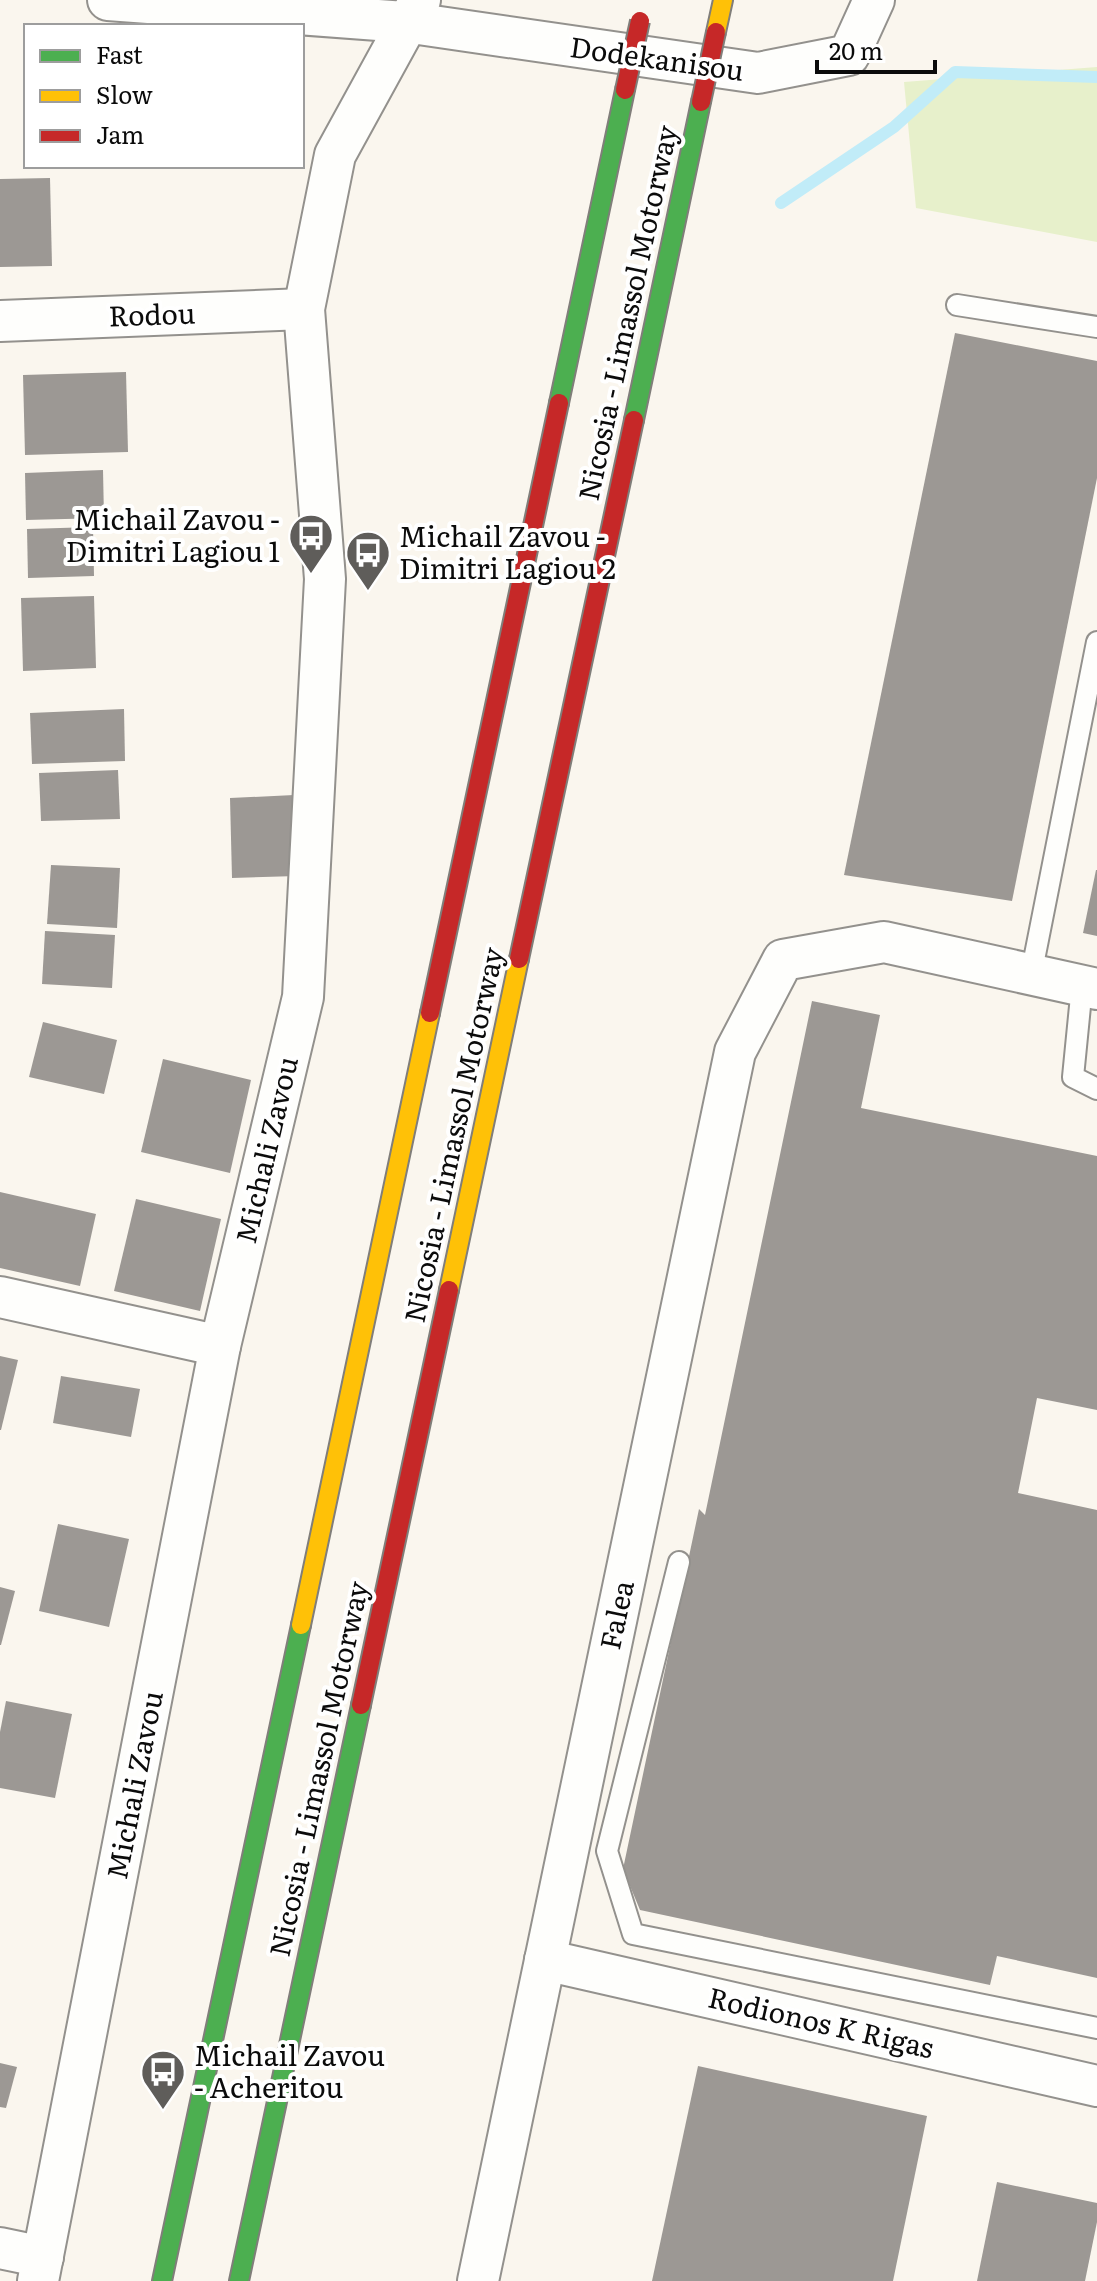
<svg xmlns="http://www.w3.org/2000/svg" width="1097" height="2281" viewBox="0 0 1097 2281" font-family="Literata,serif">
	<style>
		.green { fill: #e7f0cb }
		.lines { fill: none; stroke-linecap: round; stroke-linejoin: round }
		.stream { stroke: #c1ecf8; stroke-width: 12 }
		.building { fill: #9c9894 }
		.lane-casing { stroke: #93918d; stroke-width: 24 }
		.street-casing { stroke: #93918d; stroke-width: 44 }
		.fast-casing { stroke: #807e7a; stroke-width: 22 }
		.slow-casing { stroke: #807e7a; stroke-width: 22 }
		.jam-casing { stroke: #807e7a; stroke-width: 22 }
		.lane { stroke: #fefefc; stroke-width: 20 }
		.street { stroke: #fefefc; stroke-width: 40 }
		.fast { stroke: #4caf50; stroke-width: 18 }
		.slow { stroke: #ffc107; stroke-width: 18 }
		.jam { stroke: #c62828; stroke-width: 18 }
		.jam-bridge-casing { stroke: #807e7a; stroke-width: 22; stroke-linecap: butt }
		.jam-bridge { stroke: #c62828; stroke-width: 18 }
		.labels { text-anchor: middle; stroke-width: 8; stroke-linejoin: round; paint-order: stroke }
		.street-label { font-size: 28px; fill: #0b0b0b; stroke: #fff }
		.poi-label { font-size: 28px; fill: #0b0b0b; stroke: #fff; text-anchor: start }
	</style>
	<rect width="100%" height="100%" fill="#faf6ee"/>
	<!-- green -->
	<polygon class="green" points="1097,67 1097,242 916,208 904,82"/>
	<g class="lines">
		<!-- stream -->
		<polyline class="stream" points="781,203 894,127 955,72 1097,77"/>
	</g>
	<!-- building -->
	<g class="building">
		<polygon points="50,178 52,266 0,267 0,179"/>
		<polygon points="955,333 1097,361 1097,478 1012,901 844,875"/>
		<polygon points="126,372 128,452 25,455 23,375"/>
		<polygon points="103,470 104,518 26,520 25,473"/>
		<polygon points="93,527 94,576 28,578 27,529"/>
		<polygon points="94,596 96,668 23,671 21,598"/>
		<polygon points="124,709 125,761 32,764 30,713"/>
		<polygon points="118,770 120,819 41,821 39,773"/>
		<polygon points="294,795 297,876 232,878 230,798"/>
		<polygon points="51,865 120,868 117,928 47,924"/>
		<polygon points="1096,870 1097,870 1097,936 1083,933"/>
		<polygon points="45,931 115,935 112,988 42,984"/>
		<polygon points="812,1001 880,1015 861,1108 1097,1156 1097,1410 1037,1398 1018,1493 1097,1510 1097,1978 997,1956 990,1985 640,1910 623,1869 699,1509 705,1515"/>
		<polygon points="43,1022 117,1040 104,1094 29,1077"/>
		<polygon points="163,1059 251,1080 230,1173 141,1152"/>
		<polygon points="0,1192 96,1214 80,1286 0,1268"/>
		<polygon points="136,1199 221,1219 200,1311 114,1291"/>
		<polygon points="0,1356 18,1360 1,1430 0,1430"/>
		<polygon points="61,1376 140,1389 131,1437 53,1423"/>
		<polygon points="58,1524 129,1539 109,1627 39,1611"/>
		<polygon points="0,1587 15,1591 1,1645 0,1645"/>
		<polygon points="6,1701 72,1714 55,1798 0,1788 0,1732"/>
		<polygon points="0,2063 17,2067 6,2108 0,2107"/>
		<polygon points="698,2066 927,2116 893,2281 652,2281"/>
		<polygon points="997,2182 1097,2203 1097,2222 1085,2281 977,2281"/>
	</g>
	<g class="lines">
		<!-- lane casing -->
		<g class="lane-casing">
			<g id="lane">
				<polyline points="957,305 1097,327"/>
				<polyline points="1031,975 1097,642"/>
				<polyline points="1082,986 1073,1077 1097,1089"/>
				<polyline points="679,1562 607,1851 633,1934 1097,2028"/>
			</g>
		</g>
		<!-- street casing -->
		<g class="street-casing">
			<g id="street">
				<polyline points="108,0 405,22 758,73 849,55 874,0"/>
				<polyline points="0,321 304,309"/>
				<polyline points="0,1297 220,1346"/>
				<polyline points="545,1960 1097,2086"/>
				<polyline points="0,2248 43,2257"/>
				<polyline points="38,2281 220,1346 303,997 325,579 304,309 335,155 420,0"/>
				<polyline points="478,2281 735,1052 783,960 884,942 1097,989"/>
			</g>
		</g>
		<!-- fast casing -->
		<g class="fast-casing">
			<g id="fast">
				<polyline points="559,403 625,90"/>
				<polyline points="634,420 701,102"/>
				<polyline points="162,2281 301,1625"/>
				<polyline points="239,2281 361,1705"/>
			</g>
		</g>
		<!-- slow casing -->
		<g class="slow-casing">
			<g id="slow">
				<polyline points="716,32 723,0"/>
				<polyline points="449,1290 519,959"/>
				<polyline points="301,1625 430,1013"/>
			</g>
		</g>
		<!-- jam casing -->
		<g class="jam-casing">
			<g id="jam">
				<polyline points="519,959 634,420"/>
				<polyline points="430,1013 559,403"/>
				<polyline points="361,1705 449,1290"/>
			</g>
		</g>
		<!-- lane -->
		<use href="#lane" class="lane"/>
		<!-- street -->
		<use href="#street" class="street"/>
		<!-- fast -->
		<use href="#fast" class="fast"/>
		<!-- slow -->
		<use href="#slow" class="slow"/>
		<!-- jam -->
		<use href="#jam" class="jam"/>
		<!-- jam-bridge casing -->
		<g class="jam-bridge-casing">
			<g id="jam-bridge">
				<polyline points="625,90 640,21"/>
				<polyline points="701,102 716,32"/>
			</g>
		</g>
		<!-- jam-bridge -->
		<use href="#jam-bridge" class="jam-bridge"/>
	</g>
	<!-- icons -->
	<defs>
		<g id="bus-pin" transform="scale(2.3)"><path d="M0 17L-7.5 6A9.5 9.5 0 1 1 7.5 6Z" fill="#5f5d5a" stroke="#fff"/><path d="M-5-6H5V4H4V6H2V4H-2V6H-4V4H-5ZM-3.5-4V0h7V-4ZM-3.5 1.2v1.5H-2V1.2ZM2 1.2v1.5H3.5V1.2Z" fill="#fff"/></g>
	</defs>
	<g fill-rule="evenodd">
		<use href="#bus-pin" x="311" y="536"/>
		<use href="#bus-pin" x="368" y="553"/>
		<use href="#bus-pin" x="163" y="2072"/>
	</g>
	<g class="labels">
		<!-- street labels -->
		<g class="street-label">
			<text transform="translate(657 59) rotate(8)" y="10">Dodekanisou</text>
			<text transform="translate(628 313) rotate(-78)" y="10">Nicosia - Limassol Motorway</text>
			<text transform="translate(152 315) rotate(-2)" y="10">Rodou</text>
			<text transform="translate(454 1135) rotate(-78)" y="10">Nicosia - Limassol Motorway</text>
			<text transform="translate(267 1150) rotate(-77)" y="10">Michali Zavou</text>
			<text transform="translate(617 1615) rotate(-78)" y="10">Falea</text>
			<text transform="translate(319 1769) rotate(-78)" y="10">Nicosia - Limassol Motorway</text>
			<text transform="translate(135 1785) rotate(-79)" y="10">Michali Zavou</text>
			<text transform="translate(821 2023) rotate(13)" y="10">Rodionos K Rigas</text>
		</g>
		<!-- poi labels -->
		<g class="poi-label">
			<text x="280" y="530" text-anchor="end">Michail Zavou -<tspan x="280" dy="32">Dimitri Lagiou 1</tspan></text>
			<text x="399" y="547">Michail Zavou -<tspan x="399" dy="32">Dimitri Lagiou 2</tspan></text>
			<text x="194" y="2066">Michail Zavou<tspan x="194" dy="32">- Acheritou</tspan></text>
		</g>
	</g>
	<!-- legend -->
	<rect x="24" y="24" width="280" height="144" fill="#ffffff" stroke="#9d9d9d" stroke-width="2"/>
	<rect x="40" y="50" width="40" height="12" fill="#4caf50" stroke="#9d9d9d" stroke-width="2"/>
	<text x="96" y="64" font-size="24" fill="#0b0b0b">Fast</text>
	<rect x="40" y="90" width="40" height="12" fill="#ffc107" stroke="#9d9d9d" stroke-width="2"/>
	<text x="96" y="104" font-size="24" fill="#0b0b0b">Slow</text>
	<rect x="40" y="130" width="40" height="12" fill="#c62828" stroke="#9d9d9d" stroke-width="2"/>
	<text x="96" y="144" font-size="24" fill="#0b0b0b">Jam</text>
	<!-- scale -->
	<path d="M817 60v12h118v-12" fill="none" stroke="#0b0b0b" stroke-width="4"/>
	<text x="829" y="60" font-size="24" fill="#0b0b0b" stroke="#ffffff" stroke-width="6" paint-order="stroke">20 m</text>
</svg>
